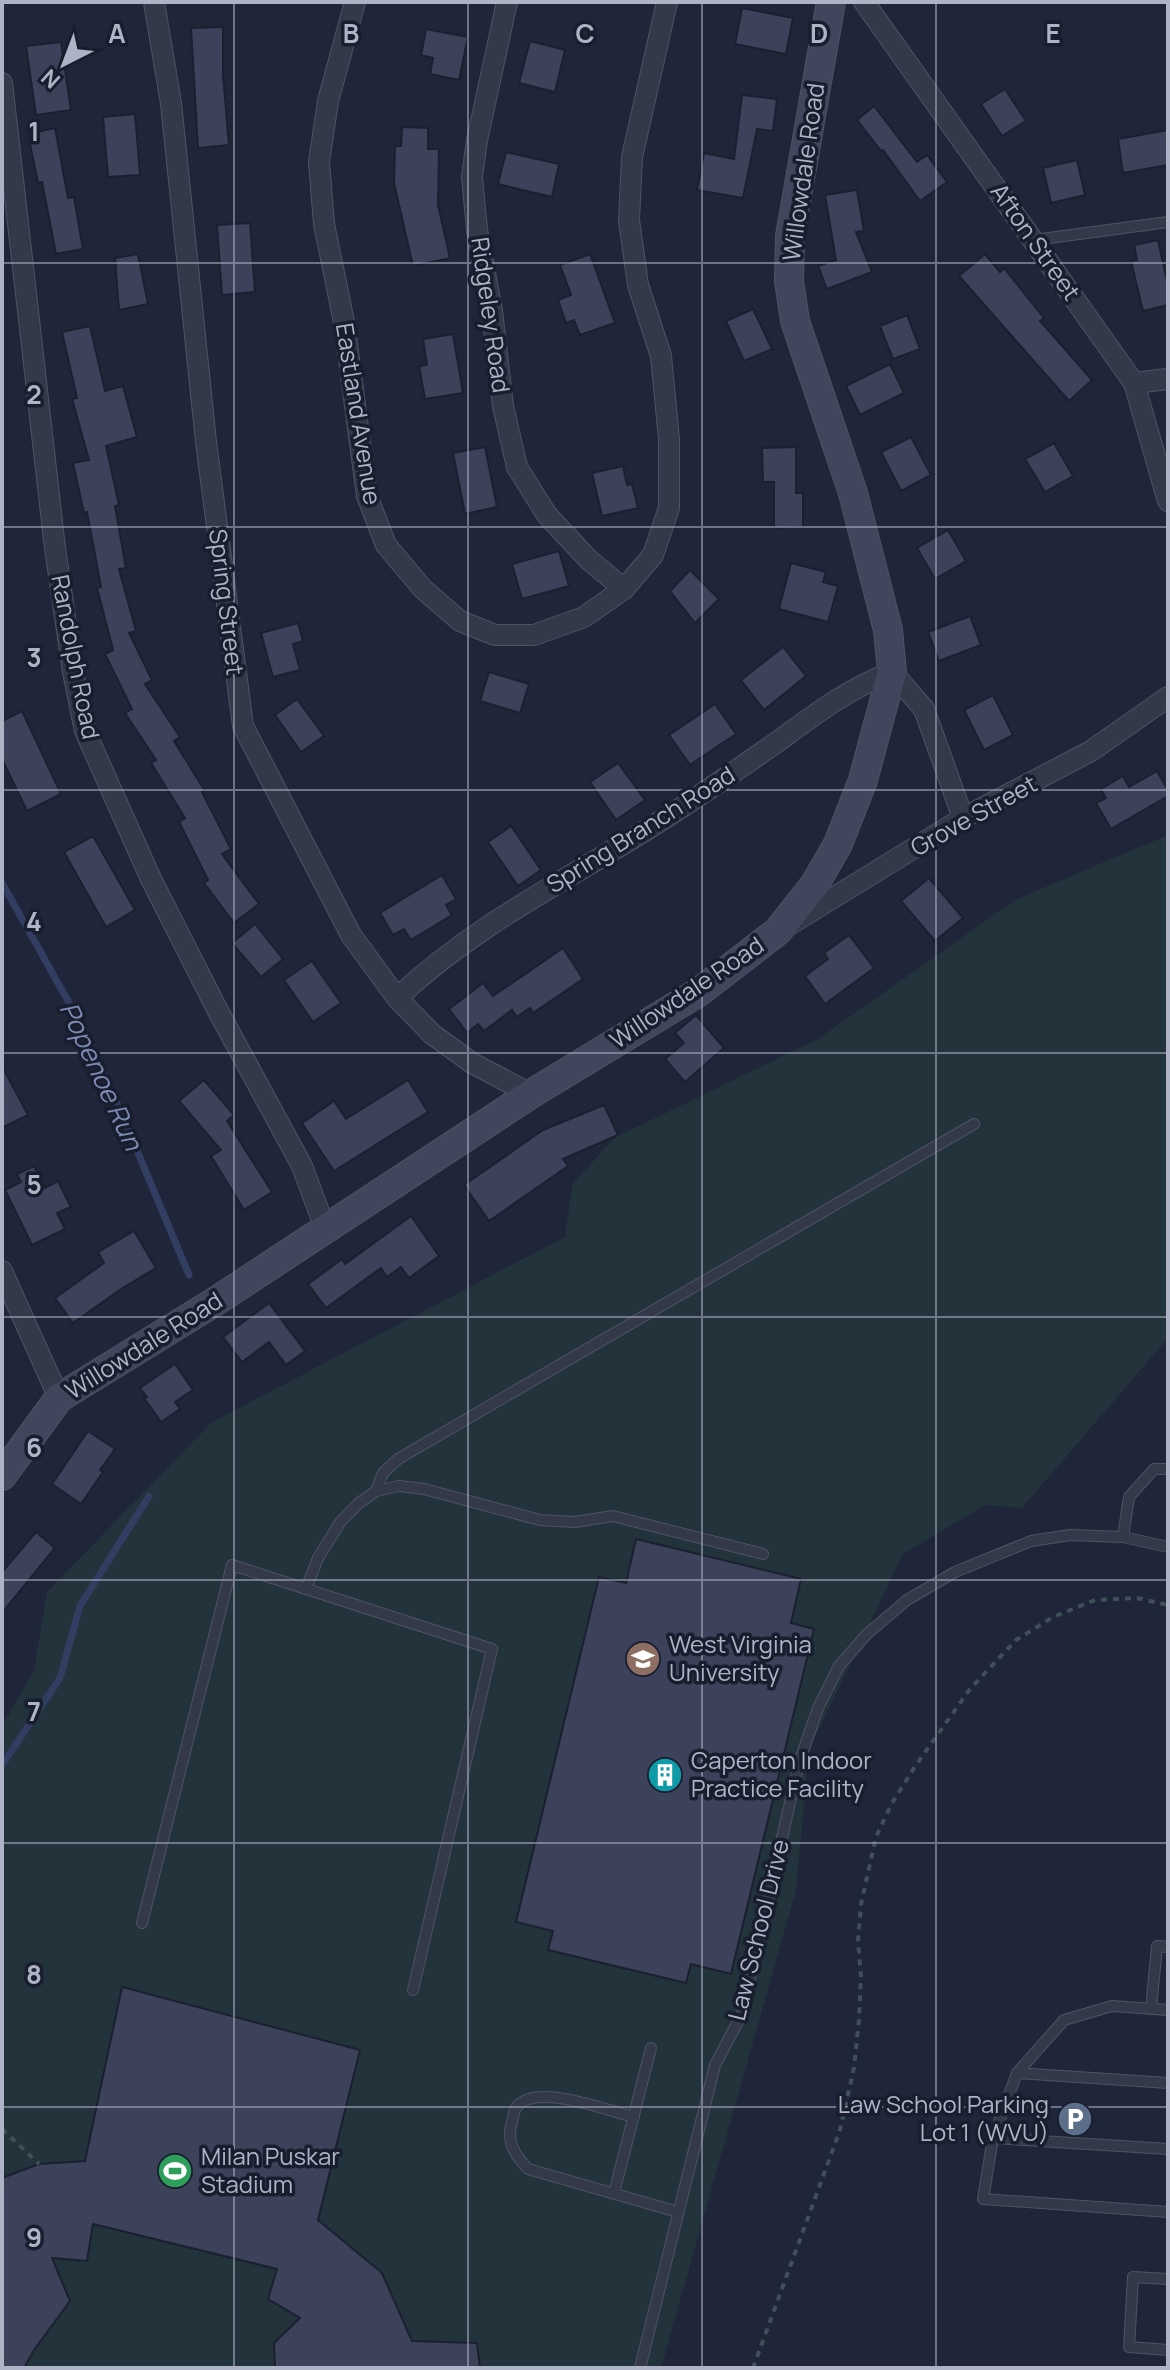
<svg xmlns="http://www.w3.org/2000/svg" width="1170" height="2370" viewBox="0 0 1170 2370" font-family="Manrope,sans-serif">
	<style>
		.green { fill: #22333b }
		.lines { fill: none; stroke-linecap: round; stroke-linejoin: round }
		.stream { stroke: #323d62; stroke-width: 7 }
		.building { fill: #3c425a; stroke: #1b2030; stroke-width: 2 }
		.lane-casing { stroke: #4e5364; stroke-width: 12 }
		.street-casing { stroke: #4e5364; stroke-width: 22 }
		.secondary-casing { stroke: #4e5364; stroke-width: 30 }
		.path { stroke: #3f5058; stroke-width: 4; stroke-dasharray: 6 6; stroke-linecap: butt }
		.lane { stroke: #34394a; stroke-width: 10 }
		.street { stroke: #34394a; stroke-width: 20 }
		.secondary { stroke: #41465d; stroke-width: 28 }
		.grid { fill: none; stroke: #aeb3c6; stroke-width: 2; stroke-opacity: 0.55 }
		.labels { text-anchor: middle; stroke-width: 7; stroke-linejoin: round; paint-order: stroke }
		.street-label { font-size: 24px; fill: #aeb3c6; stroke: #191e2e }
		.poi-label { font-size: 24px; fill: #aeb3c6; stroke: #191e2e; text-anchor: start }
		.water-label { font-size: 26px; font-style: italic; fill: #7c8ab4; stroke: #191e2e }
		.grid-label { font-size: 26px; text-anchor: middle; font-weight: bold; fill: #aeb3c6; stroke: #191e2e; stroke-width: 7; stroke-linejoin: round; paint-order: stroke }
	</style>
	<rect width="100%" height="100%" fill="#20263a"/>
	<!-- green -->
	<polygon class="green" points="1168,835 1168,1338 1022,1508 985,1505 903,1554 809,1750 796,1890 661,2368 2,2368 2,1726 34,1671 47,1592 212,1422 565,1237 572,1185 614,1138 818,1039 1015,900"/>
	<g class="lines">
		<!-- stream -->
		<g class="stream">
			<polyline points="2,883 82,1026 123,1117 189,1275"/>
			<polyline points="2,1765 60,1678 80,1606 149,1496"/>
		</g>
	</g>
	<!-- building -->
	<g class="building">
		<polygon points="742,8 793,18 786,54 735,44"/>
		<polygon points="223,27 223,75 229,145 198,148 191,28"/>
		<polygon points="426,29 468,37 459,80 430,74 433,58 421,55"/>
		<polygon points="530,41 565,50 555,92 519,83"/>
		<polygon points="61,42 71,110 36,115 26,46"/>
		<polygon points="1005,89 1026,121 1002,136 981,104"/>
		<polygon points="742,95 777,99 773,131 757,129 743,198 697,190 704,153 734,159"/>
		<polygon points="874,106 917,162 927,155 947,182 920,201 883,150 881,151 857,120"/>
		<polygon points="135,114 140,175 108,177 103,117"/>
		<polygon points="402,127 428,128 428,149 439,149 438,205 450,258 413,266 394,183 395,146 401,146"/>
		<polygon points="55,128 68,198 74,197 83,249 56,254 42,182 38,183 28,134"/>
		<polygon points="1168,130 1168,165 1123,173 1118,139"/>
		<polygon points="506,152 559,164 552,197 498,184"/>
		<polygon points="1077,160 1085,195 1051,203 1043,168"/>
		<polygon points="857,190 864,231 856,232 872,272 827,289 818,266 836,260 825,195"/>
		<polygon points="250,223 255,292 222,295 217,225"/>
		<polygon points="1158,240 1168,285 1168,305 1143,311 1131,261 1137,260 1134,245"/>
		<polygon points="138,254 148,304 119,310 115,258"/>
		<polygon points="590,254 615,323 580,335 574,320 566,323 558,300 571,295 560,265"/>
		<polygon points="985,254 1000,272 1004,268 1044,318 1040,321 1092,380 1069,401 959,276"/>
		<polygon points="753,309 772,349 744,361 726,321"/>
		<polygon points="907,315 920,349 893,359 880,326"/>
		<polygon points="90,326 105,391 123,386 137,437 106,446 119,505 115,506 126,568 119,569 136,631 129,633 152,680 145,684 180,737 174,741 205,791 202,792 231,849 222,854 259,904 234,923 204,883 208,880 179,822 185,818 151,763 156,760 125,713 132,709 105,654 113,650 97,588 101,587 87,512 84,513 73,463 89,460 72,399 77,398 62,332"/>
		<polygon points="453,334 463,393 425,399 419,366 427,365 423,339"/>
		<polygon points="890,364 904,393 860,415 846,386"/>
		<polygon points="911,437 931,475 901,491 881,452"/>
		<polygon points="1054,443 1073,476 1045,492 1025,459"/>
		<polygon points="485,447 497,507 465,514 453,453"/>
		<polygon points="796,447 796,493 803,493 803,527 774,528 774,482 763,482 762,448"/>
		<polygon points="623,466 627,485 632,484 638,508 602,516 592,473"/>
		<polygon points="948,530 966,561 935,579 917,548"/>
		<polygon points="559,551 569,586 522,599 512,564"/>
		<polygon points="791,563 826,572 823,582 838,586 828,622 779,609"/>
		<polygon points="690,570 719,599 695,623 670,591"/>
		<polygon points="970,616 981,645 939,661 928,632"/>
		<polygon points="298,623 303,641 293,644 300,670 273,677 261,633"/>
		<polygon points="783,647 806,676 764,710 741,680"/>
		<polygon points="489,672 529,684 520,713 480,701"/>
		<polygon points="993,695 1013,735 984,750 964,710"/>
		<polygon points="297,699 324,736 301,752 275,715"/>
		<polygon points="715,704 736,734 690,765 669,735"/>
		<polygon points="22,711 61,794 27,811 2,759 2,721"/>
		<polygon points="618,763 645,800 616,820 590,782"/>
		<polygon points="1157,771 1168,790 1168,796 1111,829 1096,803 1106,798 1101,789 1123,776 1129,787"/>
		<polygon points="511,826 541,870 518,886 488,842"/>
		<polygon points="93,836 135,910 106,927 64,852"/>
		<polygon points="442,875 456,899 446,905 452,915 411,940 404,929 393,935 380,913"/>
		<polygon points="929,878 963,918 935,941 901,901"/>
		<polygon points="255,924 283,959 261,977 232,943"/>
		<polygon points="849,935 874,968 825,1004 805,976 828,959 824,953"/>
		<polygon points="563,948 583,979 533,1013 530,1008 517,1017 512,1010 484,1031 478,1024 467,1033 449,1009 483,983 493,996"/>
		<polygon points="312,961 341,1003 313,1022 284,980"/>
		<polygon points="696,1015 724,1048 685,1082 665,1059 684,1043 675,1033"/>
		<polygon points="2,1066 28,1115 2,1128"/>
		<polygon points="204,1080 234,1115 227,1121 272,1192 244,1210 211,1156 221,1150 179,1101"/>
		<polygon points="408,1080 428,1112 334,1171 302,1123 334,1101 346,1119"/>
		<polygon points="604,1105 618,1135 563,1159 568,1166 489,1221 464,1185 543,1130"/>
		<polygon points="34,1166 45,1188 58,1181 71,1207 57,1213 65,1229 32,1245 5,1190 21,1182 17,1174"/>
		<polygon points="411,1216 439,1256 409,1278 401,1267 387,1277 381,1268 326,1308 308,1284 342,1259 345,1264"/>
		<polygon points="134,1231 156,1268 121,1289 73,1323 55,1298 104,1263 98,1252"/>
		<polygon points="269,1303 305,1351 286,1365 269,1342 242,1362 223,1337"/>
		<polygon points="175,1364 193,1390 175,1402 180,1409 161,1422 144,1398 147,1397 140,1388"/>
		<polygon points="88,1431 115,1449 100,1470 103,1472 81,1504 52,1484"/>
		<polygon points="36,1532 55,1548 2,1613 2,1572"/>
		<polygon points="636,1539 801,1579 791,1623 814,1629 731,1974 691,1964 686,1983 548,1950 553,1931 516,1922 599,1577 626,1583"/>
		<polygon points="122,1987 360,2050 318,2220 382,2273 412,2341 477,2343 480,2368 275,2368 274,2343 300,2318 268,2299 277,2269 93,2224 87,2261 52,2258 70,2301 34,2350 24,2368 2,2368 2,2178 39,2164 85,2161"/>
	</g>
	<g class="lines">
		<!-- lane casing -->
		<g class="lane-casing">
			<g id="lane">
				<polyline points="1034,240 1168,222"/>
				<polyline points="376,1491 383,1473 398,1459 974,1124"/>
				<polyline points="1123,1537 1129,1497 1154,1469 1168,1469"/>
				<polyline points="306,1589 318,1558 341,1521 359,1503 376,1491 399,1486 424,1489 540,1520 575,1522 613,1516 763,1554"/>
				<polyline points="142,1923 232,1565 492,1649 413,1990"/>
				<polyline points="1151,2009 1157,1946 1168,1947"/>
				<polyline points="1168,2010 1112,2006 1064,2020 1017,2073 993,2138 983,2199 1168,2212"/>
				<polyline points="1017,2073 1168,2083"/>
				<path d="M634 2117C608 2111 533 2081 516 2108 513 2112 513 2120 511 2126 507 2144 516 2156 528 2169L678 2212"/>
				<polyline points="993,2138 1168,2149"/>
				<polyline points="614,2193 651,2048"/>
				<polyline points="1168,2279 1133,2277 1129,2347 1168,2350"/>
				<polyline points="640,2368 715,2065 742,2014 799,1763 818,1708 839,1666 867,1634 907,1600 955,1572 1031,1541 1070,1535 1123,1537 1168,1547"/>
			</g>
		</g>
		<!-- street casing -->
		<g class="street-casing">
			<g id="street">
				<polyline points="154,2 171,103 206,442 243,726 351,935 397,998 432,1034 472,1063 531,1094"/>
				<polyline points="355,2 328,101 319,162 324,224 344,322 367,496 386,545 423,589 460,621 495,635 534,635 584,617 624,589 653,555 669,508 669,439 661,356 638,285 629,220 632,157 667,2"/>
				<polyline points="507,2 477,140 472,177 477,230 492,311 503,406 517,467 547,515 589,560 624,589"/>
				<polyline points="864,2 1134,383 1168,501"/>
				<polyline points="2,83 55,548 73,672 85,731 151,879 218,1011 302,1166 325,1228"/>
				<polyline points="1134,383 1168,379"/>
				<polyline points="789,925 963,818 1091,751 1168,697"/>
				<path d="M397 998C479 920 582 873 676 811 710 789 744 765 777 742 814 715 849 688 892 672L924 709 963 818"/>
				<polyline points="2,1271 59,1398"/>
			</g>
		</g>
		<!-- secondary casing -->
		<g class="secondary-casing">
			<polyline id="secondary" points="2,1476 59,1398 216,1301 531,1094 699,992 778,931 815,884 838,844 863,780 892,672 888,630 853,493 795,321 789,281 790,236 831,2"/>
		</g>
		<!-- path -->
		<g class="path">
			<polyline points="2,2129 39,2164"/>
			<polyline points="753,2368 840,2130 854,2068 859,2020 861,1976 858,1941 861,1904 876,1837 892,1803 916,1765 970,1689 1016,1640 1053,1617 1095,1600 1137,1598 1168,1605"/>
		</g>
		<!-- lane -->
		<use href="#lane" class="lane"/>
		<!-- street -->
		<use href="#street" class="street"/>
		<!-- secondary -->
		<use href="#secondary" class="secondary"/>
	</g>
	<!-- grid -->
	<path class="grid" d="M234 2V2368M468 2V2368M702 2V2368M936 2V2368M2 263H1168M2 527H1168M2 790H1168M2 1053H1168M2 1317H1168M2 1580H1168M2 1843H1168M2 2107H1168"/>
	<!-- icons -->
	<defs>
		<g id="university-disc" transform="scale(1.8)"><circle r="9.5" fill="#8d6e63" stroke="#191e2e"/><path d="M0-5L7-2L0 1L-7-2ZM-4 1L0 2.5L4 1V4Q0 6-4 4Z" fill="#fff"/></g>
		<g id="building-disc" transform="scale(1.8)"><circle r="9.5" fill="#0f9aa8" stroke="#191e2e"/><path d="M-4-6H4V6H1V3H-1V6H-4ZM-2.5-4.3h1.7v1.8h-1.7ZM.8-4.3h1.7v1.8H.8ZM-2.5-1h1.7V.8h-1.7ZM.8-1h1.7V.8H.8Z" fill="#fff"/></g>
		<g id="parking-disc" transform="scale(1.8)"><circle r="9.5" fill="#5c6f8a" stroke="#191e2e"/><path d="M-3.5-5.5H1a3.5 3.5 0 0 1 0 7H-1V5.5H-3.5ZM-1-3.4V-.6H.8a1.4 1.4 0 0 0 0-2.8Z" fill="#fff"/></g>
		<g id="stadium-disc" transform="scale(1.8)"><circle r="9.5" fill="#2e9e5b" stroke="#191e2e"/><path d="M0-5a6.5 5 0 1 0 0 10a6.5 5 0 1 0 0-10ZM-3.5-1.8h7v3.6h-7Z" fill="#fff"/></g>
	</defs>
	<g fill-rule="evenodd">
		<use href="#university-disc" x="643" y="1659"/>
		<use href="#building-disc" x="665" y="1775"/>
		<use href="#parking-disc" x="1075" y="2119"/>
		<use href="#stadium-disc" x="175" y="2171"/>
	</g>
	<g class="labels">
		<!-- street labels -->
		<g class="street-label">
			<text transform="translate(804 172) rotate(-82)" y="8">Willowdale Road</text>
			<text transform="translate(1035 242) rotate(55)" y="8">Afton Street</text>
			<text transform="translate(490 315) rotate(82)" y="8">Ridgeley Road</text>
			<text transform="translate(358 414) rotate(81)" y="8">Eastland Avenue</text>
			<text transform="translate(226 602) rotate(83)" y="8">Spring Street</text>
			<text transform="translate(75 657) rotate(79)" y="8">Randolph Road</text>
			<text transform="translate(974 816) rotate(-29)" y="8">Grove Street</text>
			<text transform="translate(641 830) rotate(-32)" y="8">Spring Branch Road</text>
			<text transform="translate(687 993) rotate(-34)" y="8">Willowdale Road</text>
			<text transform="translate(144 1346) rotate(-32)" y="8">Willowdale Road</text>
			<text transform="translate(759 1930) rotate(-76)" y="8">Law School Drive</text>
		</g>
		<!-- poi labels -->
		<g class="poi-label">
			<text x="669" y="1653">West Virginia<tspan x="669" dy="28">University</tspan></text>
			<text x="691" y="1769">Caperton Indoor<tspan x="691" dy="28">Practice Facility</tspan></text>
			<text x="1049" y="2113" text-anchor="end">Law School Parking<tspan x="1049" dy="28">Lot 1 (WVU)</tspan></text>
			<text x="201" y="2165">Milan Puskar<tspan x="201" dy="28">Stadium</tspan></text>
		</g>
		<!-- water labels -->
		<g class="water-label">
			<text transform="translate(101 1076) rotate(65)" y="9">Popenoe Run</text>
		</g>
	</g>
	<g class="grid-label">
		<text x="117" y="43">A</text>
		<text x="351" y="43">B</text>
		<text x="585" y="43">C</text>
		<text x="819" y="43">D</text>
		<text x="1053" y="43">E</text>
		<text x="34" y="141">1</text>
		<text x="34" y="404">2</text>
		<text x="34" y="667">3</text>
		<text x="34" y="931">4</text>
		<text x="34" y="1194">5</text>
		<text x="34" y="1457">6</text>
		<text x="34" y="1721">7</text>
		<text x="34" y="1984">8</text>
		<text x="34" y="2247">9</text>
	</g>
	<!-- border -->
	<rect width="1170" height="2370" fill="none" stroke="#aeb3c6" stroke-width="8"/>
	<!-- north arrow -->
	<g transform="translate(64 64) rotate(222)" stroke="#191e2e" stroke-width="6" paint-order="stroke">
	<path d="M0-6L14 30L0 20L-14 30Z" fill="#aeb3c6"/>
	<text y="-12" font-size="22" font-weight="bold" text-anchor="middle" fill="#aeb3c6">N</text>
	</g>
</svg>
